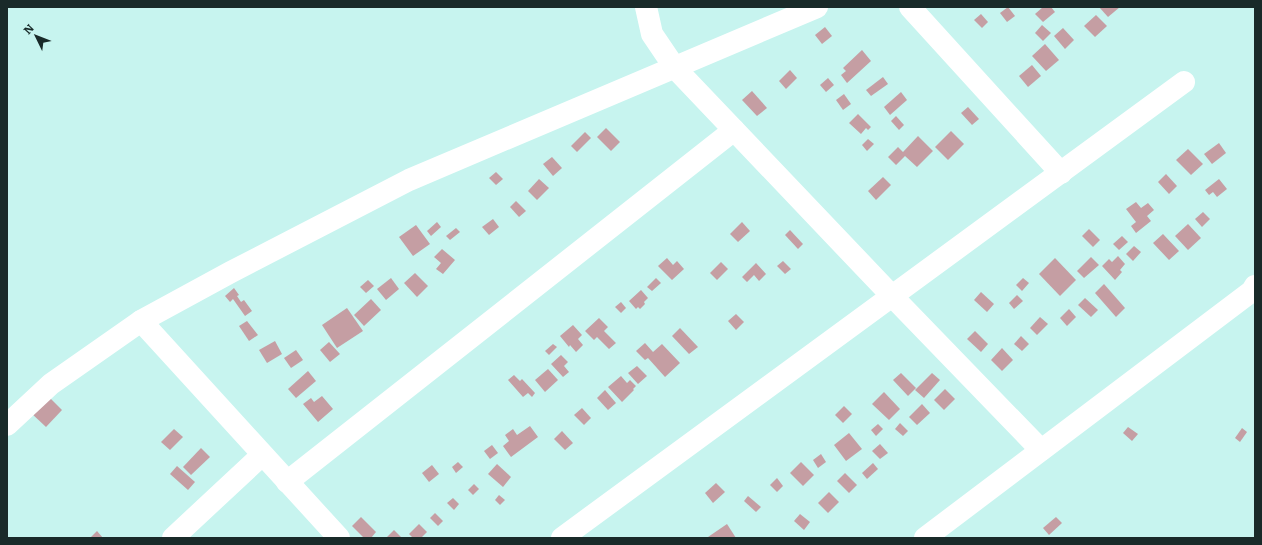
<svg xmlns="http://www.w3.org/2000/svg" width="1262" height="545" viewBox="0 0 1262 545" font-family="Literata,serif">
	<rect width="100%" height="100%" fill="#c7f4ef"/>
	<g fill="#c59ea3">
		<path d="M 1008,7 L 1015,16 L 1007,22 L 1000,13 Z"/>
		<path d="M 1043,7 L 1051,7 L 1055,12 L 1043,22 L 1035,14 Z"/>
		<path d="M 1099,7 L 1120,7 L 1108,17 Z"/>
		<path d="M 981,14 L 988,22 L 982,28 L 974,20 Z"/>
		<path d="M 1096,15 L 1107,26 L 1095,37 L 1084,26 Z"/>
		<path d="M 1042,25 L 1051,33 L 1043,41 L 1035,33 Z"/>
		<path d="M 825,27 L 832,36 L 822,44 L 815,35 Z"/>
		<path d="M 1063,28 L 1074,40 L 1065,49 L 1054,36 Z"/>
		<path d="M 1045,44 L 1059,60 L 1046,71 L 1032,56 Z"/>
		<path d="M 862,50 L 871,61 L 847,83 L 841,75 L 846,71 L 843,68 Z"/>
		<path d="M 1032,65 L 1041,76 L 1028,87 L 1019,76 Z"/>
		<path d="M 790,70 L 797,78 L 786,89 L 779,81 Z"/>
		<path d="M 883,77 L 888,84 L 871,96 L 866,90 Z"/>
		<path d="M 828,78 L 834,85 L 826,92 L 820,85 Z"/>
		<path d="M 752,91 L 767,108 L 757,116 L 742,100 Z"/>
		<path d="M 901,92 L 907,100 L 890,115 L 884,107 Z"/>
		<path d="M 844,94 L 851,104 L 843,110 L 836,100 Z"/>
		<path d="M 968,107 L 979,119 L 972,125 L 961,113 Z"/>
		<path d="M 858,114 L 871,127 L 868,130 L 866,128 L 861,134 L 849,123 Z"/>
		<path d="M 896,116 L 904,125 L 899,130 L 891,121 Z"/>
		<path d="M 606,128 L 620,142 L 611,151 L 597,137 Z"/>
		<path d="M 951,131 L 964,144 L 948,160 L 935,147 Z"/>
		<path d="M 585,132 L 591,138 L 577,152 L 571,146 Z"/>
		<path d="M 918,136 L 933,151 L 917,167 L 905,156 L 896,165 L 888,157 L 898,147 L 903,152 Z"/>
		<path d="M 868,139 L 874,144 L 867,151 L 862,145 Z"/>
		<path d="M 1219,143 L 1226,153 L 1212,164 L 1204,154 Z"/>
		<path d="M 1188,149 L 1203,164 L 1191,175 L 1176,160 Z"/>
		<path d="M 552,157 L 562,168 L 553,176 L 543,164 Z"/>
		<path d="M 496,172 L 503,179 L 496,185 L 489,178 Z"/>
		<path d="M 1166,174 L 1177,186 L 1169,194 L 1158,182 Z"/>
		<path d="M 883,177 L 891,185 L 876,200 L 868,191 Z"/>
		<path d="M 539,179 L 549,188 L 537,200 L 528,191 Z"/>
		<path d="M 1219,179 L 1227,189 L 1217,197 L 1213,192 L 1209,195 L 1205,190 Z"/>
		<path d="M 516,201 L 526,211 L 519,217 L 510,207 Z"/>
		<path d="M 1136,202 L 1141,208 L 1148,203 L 1154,210 L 1147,216 L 1151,221 L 1136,233 L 1131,226 L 1136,222 L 1126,209 Z"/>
		<path d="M 1203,212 L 1210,219 L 1202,227 L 1195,219 Z"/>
		<path d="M 493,219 L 499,227 L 489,235 L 482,227 Z"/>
		<path d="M 437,222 L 441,227 L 431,236 L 427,231 Z"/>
		<path d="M 742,222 L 750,231 L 738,242 L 730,234 Z"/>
		<path d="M 1188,224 L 1201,238 L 1188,250 L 1175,236 Z"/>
		<path d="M 416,225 L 430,244 L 413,256 L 399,237 Z"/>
		<path d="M 456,228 L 460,232 L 450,240 L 446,236 Z"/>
		<path d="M 1089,229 L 1100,240 L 1093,247 L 1082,236 Z"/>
		<path d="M 790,230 L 803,244 L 798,249 L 785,235 Z"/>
		<path d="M 1163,234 L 1179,251 L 1169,260 L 1153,243 Z"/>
		<path d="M 1122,236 L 1128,242 L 1119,250 L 1113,244 Z"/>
		<path d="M 1134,246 L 1141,252 L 1133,261 L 1126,254 Z"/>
		<path d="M 442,249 L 455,260 L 443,274 L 436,269 L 441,263 L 434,257 Z"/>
		<path d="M 1118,256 L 1125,264 L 1120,270 L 1122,272 L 1115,280 L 1102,266 L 1109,259 L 1112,262 Z"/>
		<path d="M 1091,257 L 1099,265 L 1084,278 L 1077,271 Z"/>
		<path d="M 667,258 L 673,265 L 677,261 L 684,269 L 672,280 L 658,266 Z"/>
		<path d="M 1055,258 L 1076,280 L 1060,296 L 1039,274 Z"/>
		<path d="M 783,261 L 791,269 L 785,274 L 777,266 Z"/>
		<path d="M 721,262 L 728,269 L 717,280 L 710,273 Z"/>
		<path d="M 756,263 L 766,274 L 759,281 L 754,275 L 747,282 L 742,277 Z"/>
		<path d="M 415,273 L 428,286 L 417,297 L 404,283 Z"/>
		<path d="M 391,278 L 399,289 L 386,300 L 377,289 Z"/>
		<path d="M 656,278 L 661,283 L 652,291 L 647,287 Z"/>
		<path d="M 1023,278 L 1029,283 L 1022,291 L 1016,285 Z"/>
		<path d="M 368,280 L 374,286 L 366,293 L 360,287 Z"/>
		<path d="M 1104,284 L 1125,308 L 1116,317 L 1095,293 Z"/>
		<path d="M 234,288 L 239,295 L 237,296 L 241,302 L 244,300 L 252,311 L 245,316 L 233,299 L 230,302 L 225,296 Z"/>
		<path d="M 641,290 L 648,298 L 644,302 L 645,304 L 640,309 L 638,307 L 636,309 L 629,301 Z"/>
		<path d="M 981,292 L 994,304 L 987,312 L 974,300 Z"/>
		<path d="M 1017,295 L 1023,301 L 1014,309 L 1009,303 Z"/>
		<path d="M 1085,298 L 1098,310 L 1091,317 L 1078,305 Z"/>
		<path d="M 371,299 L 381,310 L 364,326 L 354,315 Z"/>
		<path d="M 621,302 L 626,308 L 621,313 L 615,307 Z"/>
		<path d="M 347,308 L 363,331 L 337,348 L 322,325 Z"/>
		<path d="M 1069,309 L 1076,317 L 1067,326 L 1060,318 Z"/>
		<path d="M 736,314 L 744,322 L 736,330 L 728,321 Z"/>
		<path d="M 1040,317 L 1048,324 L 1037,335 L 1030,328 Z"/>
		<path d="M 599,318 L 608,327 L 604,331 L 616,343 L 609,349 L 597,337 L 594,340 L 585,331 Z"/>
		<path d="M 247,321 L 258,335 L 249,341 L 239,326 Z"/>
		<path d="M 573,325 L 582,335 L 578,339 L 583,345 L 576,352 L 570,345 L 569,347 L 560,336 Z"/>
		<path d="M 680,328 L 698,347 L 689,354 L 672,336 Z"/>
		<path d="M 975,331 L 988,344 L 981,352 L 967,339 Z"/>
		<path d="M 1021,336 L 1029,344 L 1022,351 L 1014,344 Z"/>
		<path d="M 275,341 L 282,354 L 267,363 L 259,350 Z"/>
		<path d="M 329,342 L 340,354 L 330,362 L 320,350 Z"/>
		<path d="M 645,343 L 653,352 L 662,344 L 680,363 L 665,377 L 648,358 L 645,360 L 636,351 Z"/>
		<path d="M 553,344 L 557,347 L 549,355 L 545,351 Z"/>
		<path d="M 1002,348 L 1013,360 L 1002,371 L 991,360 Z"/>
		<path d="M 296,350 L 303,360 L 291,368 L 284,358 Z"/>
		<path d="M 561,355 L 568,362 L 564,366 L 569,372 L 563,377 L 551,364 Z"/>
		<path d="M 637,366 L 647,376 L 638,384 L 628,373 Z"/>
		<path d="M 548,369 L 558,380 L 545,392 L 535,380 Z"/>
		<path d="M 308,371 L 316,381 L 296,398 L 288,389 Z"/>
		<path d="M 901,373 L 916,388 L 908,396 L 893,380 Z"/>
		<path d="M 932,373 L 940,380 L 924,398 L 915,390 Z"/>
		<path d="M 514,375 L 520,381 L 522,379 L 535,393 L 532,397 L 528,393 L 523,397 L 508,380 Z"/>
		<path d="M 621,376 L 627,383 L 630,380 L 636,386 L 633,389 L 634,390 L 622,402 L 608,387 Z"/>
		<path d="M 945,389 L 955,399 L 944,410 L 934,400 Z"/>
		<path d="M 605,390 L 616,403 L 608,410 L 597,398 Z"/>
		<path d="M 884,392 L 900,409 L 889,420 L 872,404 Z"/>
		<path d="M 46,394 L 62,410 L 46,427 L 30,412 Z"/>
		<path d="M 322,396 L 333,409 L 318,422 L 303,404 L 311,398 L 314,402 Z"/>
		<path d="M 922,404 L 930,413 L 917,425 L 909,417 Z"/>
		<path d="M 844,406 L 852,414 L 843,423 L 835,415 Z"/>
		<path d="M 582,408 L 591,418 L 584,425 L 574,415 Z"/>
		<path d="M 900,423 L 908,431 L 903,436 L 895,429 Z"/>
		<path d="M 878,424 L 883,429 L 876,436 L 871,430 Z"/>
		<path d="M 530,426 L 538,437 L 511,457 L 503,446 L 509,441 L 505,435 L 513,429 L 517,435 Z"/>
		<path d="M 1128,427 L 1138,434 L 1132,441 L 1123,433 Z"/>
		<path d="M 1242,428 L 1247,432 L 1240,442 L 1235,438 Z"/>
		<path d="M 174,429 L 183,437 L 170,450 L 161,442 Z"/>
		<path d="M 562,431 L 573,443 L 565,450 L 554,439 Z"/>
		<path d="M 849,433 L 862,449 L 846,461 L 834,445 Z"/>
		<path d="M 880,444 L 888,453 L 880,459 L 872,451 Z"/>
		<path d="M 492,445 L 498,453 L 490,459 L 484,451 Z"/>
		<path d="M 201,448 L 210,457 L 191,475 L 183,467 Z"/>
		<path d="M 821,454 L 826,462 L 818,468 L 813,460 Z"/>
		<path d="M 458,462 L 463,467 L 456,473 L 452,467 Z"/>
		<path d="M 801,462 L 814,475 L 803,486 L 790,473 Z"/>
		<path d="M 873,463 L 878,469 L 867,479 L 862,473 Z"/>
		<path d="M 497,464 L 511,477 L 503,487 L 488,474 Z"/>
		<path d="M 432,465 L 439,474 L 429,482 L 422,473 Z"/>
		<path d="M 177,466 L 195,482 L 188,490 L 170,474 Z"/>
		<path d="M 845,473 L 857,485 L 849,493 L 837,481 Z"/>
		<path d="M 777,478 L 783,486 L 777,492 L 770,485 Z"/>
		<path d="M 716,483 L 725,492 L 713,503 L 705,493 Z"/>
		<path d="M 474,484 L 479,489 L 473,495 L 468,490 Z"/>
		<path d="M 829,492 L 839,502 L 828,513 L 818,503 Z"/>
		<path d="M 499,495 L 505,500 L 500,505 L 495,500 Z"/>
		<path d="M 748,496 L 761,507 L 756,512 L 744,501 Z"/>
		<path d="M 453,498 L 459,504 L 454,510 L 447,503 Z"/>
		<path d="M 435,513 L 443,521 L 438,526 L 430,518 Z"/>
		<path d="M 800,514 L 810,522 L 804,530 L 794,521 Z"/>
		<path d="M 361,517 L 376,532 L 371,538 L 364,538 L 352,526 Z"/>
		<path d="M 1056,517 L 1062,523 L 1049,535 L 1043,528 Z"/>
		<path d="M 419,524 L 427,532 L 421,538 L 413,538 L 409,534 Z"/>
		<path d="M 727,524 L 736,538 L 709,538 L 708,537 Z"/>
		<path d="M 394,530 L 402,538 L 386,538 Z"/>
		<path d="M 97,531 L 103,538 L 90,538 Z"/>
	</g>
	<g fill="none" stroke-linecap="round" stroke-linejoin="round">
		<g stroke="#fff" stroke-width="22">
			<path d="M 646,7 L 652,34 L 675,68 L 892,296 L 1041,450"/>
			<path d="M 910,7 L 1061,173"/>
			<path d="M 141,321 L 339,538"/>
			<path d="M 7,425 L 51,384 L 141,321 L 231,272 L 409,180 L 817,7"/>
			<path d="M 287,482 L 734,130"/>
			<path d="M 173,538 L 262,455"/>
			<path d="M 562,538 L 1184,82"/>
			<path d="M 925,538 L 1252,291 L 1255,286"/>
		</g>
	</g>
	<rect width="1262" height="545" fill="none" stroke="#192a29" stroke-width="16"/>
	<g transform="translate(36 36) rotate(313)" stroke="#c7f4ef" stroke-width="3" paint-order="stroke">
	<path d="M0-3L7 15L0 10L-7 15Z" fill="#192a29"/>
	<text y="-6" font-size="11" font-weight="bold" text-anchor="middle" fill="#192a29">N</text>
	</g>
</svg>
